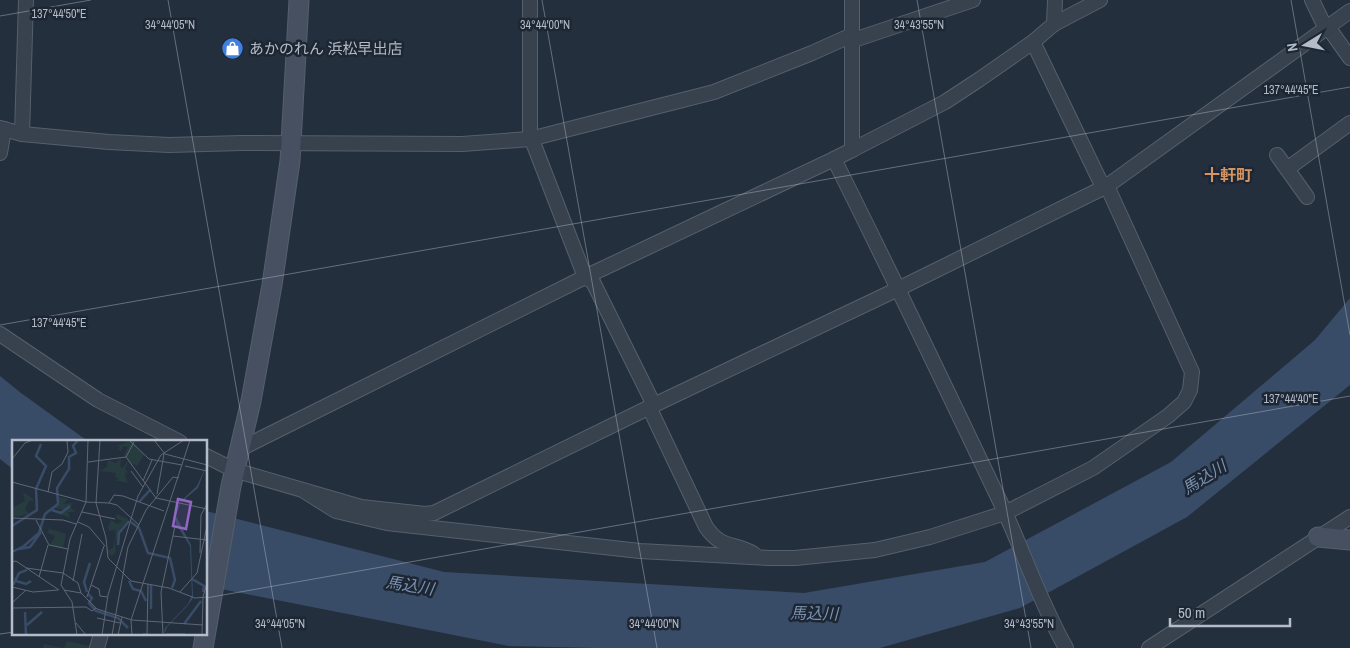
<svg xmlns="http://www.w3.org/2000/svg" width="1350" height="648" viewBox="0 0 1350 648" font-family="'Archivo Narrow','Noto Sans JP',sans-serif">
	<rect width="100%" height="100%" fill="#242f3e"/>
	<path fill="#263c3f" d="M 67,641 L 90,646 L 89,648 L 43,648 L 44,644 L 64,648 Z"/>
	<g fill="#394c67">
		<path d="M 1350,298 L 1350,385 L 1187,517 L 1020,608 L 880,648 L 597,648 L 509,646 L 206,586 L 206,511 L 444,572 L 804,593 L 985,562 L 1171,462 L 1315,340 Z"/>
		<path d="M 0,376 L 21,393 L 89,442 L 14,442 L 14,470 L 0,459 Z"/>
	</g>
	<g fill="none" stroke-linecap="round" stroke-linejoin="round">
		<defs>
			<g id="street">
				<path d="M 852,0 L 852,150 L 834,159 C 892,275 948,392 1004,510 C 1025,556 1041,604 1066,648"/>
				<path d="M 1312,0 L 1326,29"/>
				<path d="M 1054,24 L 1055,0"/>
				<path d="M 1328,27 L 1350,58"/>
				<path d="M 851,41 L 973,0"/>
				<path d="M 0,128 L 22,134 L 109,142 L 169,145 L 241,143 L 462,144 L 530,139 L 714,92 L 812,53 L 852,35"/>
				<path d="M 22,134 L 26,0"/>
				<path d="M 535,137 L 534,145 L 585,277 L 593,282 L 654,405"/>
				<path d="M 530,139 L 530,0"/>
				<path d="M 852,150 L 945,102 L 980,79 L 1033,42 L 1054,24 L 1100,0"/>
				<path d="M 0,153 L 4,129"/>
				<path d="M 1277,155 L 1307,197"/>
				<path d="M 1287,169 L 1350,123"/>
				<path d="M 0,334 L 98,400 L 180,442"/>
				<path d="M 649,407 L 706,527 C 722,550 734,542 754,554"/>
				<path d="M 240,449 L 585,277 L 834,159"/>
				<path d="M 206,456 L 234,470 L 361,507 L 425,514 L 434,513 L 654,405 L 898,289 L 1107,186 L 1350,11"/>
				<path d="M 304,491 L 336,511 L 387,523 L 640,551 L 769,558 L 795,558 L 875,550 L 930,537 L 1005,513 L 1093,468 L 1168,416 L 1184,402 L 1190,390 L 1192,372 L 1107,186 L 1100,181 L 1033,42"/>
				<path d="M 97,648 L 101,634"/>
				<path d="M 1149,648 L 1350,517"/>
			</g>
			<g id="secondary">
				<path d="M 1318,537 L 1350,540"/>
				<path d="M 203,648 L 231,486 L 251,401 L 272,285 L 290,161 L 299,0"/>
			</g>
		</defs>
		<use href="#street" stroke="#565f6c" stroke-width="16"/>
		<use href="#secondary" stroke="#565f6c" stroke-width="21"/>
		<use href="#street" stroke="#38414e" stroke-width="14"/>
		<use href="#secondary" stroke="#465061" stroke-width="19"/>
	</g>
	<path fill="none" stroke="#b4bcc9" stroke-width="1" stroke-opacity="0.45" d="M 168,0 L 282,648M 542,0 L 657,648M 917,0 L 1031,648M 1291,0 L 1350,335M 0,16 L 91,0M 0,325 L 1350,87M 206,598 L 1350,396M 0,634 L 14,632"/>
	<defs>
		<symbol id="shop-disc" viewBox="-11 -11 22 22"><circle r="9.5" fill="#3f7fe0" stroke="#1d2633"/><path d="M-5-2.5h2.3a2.7 3.5 0 0 1 5.4 0H5L5.5 6h-11ZM-1.5-2.5h3a1.5 2.3 0 0 0-3 0Z" fill="#fff"/></symbol>
	</defs>
	<g fill-rule="evenodd">
		<use href="#shop-disc" x="220" y="36" width="25" height="25"/>
	</g>
	<g text-anchor="middle" stroke-width="5" stroke-linejoin="round" paint-order="stroke">
		<g font-size="15" fill="#b4bcc9" stroke="#1d2633" text-anchor="start">
			<text x="249" y="54">あかのれん 浜松早出店</text>
		</g>
		<g font-size="16" font-weight="bold" fill="#d59563" stroke="#1d2633">
			<text x="1228" y="181">十軒町</text>
		</g>
		<g font-size="16" font-style="italic" fill="#7c92b1" stroke="#1d2633">
			<text transform="translate(1204 477) rotate(-32)" y="6">馬込川</text>
			<text transform="translate(410 585) rotate(9)" y="6">馬込川</text>
			<text transform="translate(814 613) rotate(1)" y="6">馬込川</text>
		</g>
	</g>
	<g transform="translate(12 440)">
		<rect width="195" height="195" fill="#242f3e"/>
		<path d="M 120,1 L 132,15 L 125,26 L 116,22 L 113,29 L 117,34 L 114,32 L 113,35 L 116,43 L 102,40 L 108,39 L 103,37 L 104,33 L 88,31 L 95,27 L 96,20 L 103,23 L 109,18 L 108,27 L 111,28 L 116,20 L 112,15 L 116,7 L 111,6 L 109,11 L 106,9 L 108,6 L 103,6 ZM 11,52 L 21,59 L 21,62 L 18,60 L 13,69 L 17,74 L 1,77 L 0,68 L 13,61 ZM 47,57 L 56,59 L 51,64 L 61,63 L 58,67 L 63,72 L 56,72 L 58,78 L 43,72 L 53,70 L 43,68 ZM 105,74 L 116,79 L 109,88 L 103,103 L 104,112 L 100,116 L 94,111 L 101,108 L 104,95 L 103,90 L 97,91 L 96,87 L 99,80 L 105,84 L 111,81 L 104,79 ZM 39,85 L 38,89 L 54,94 L 51,108 L 38,105 L 43,96 L 35,93 Z" fill="#263c3f"/>
		<path d="M 195,24 L 186,48 L 168,63 L 164,76 L 179,105 L 181,158 L 176,165 L 155,187 L 152,195 L 153,188 L 176,164 L 180,155 L 178,106 L 164,84 L 163,77 L 164,70 L 169,61 L 185,46 Z" fill="#394c67"/>
		<path fill="none" stroke="#394c67" stroke-width="2.5" d="M 127,62 L 138,50M 40,70 L 49,73 L 58,66M 119,82 L 127,88 L 136,113 L 158,118 L 163,140 L 160,148M 0,86 L 25,70 L 24,49 L 34,26 L 24,16 L 29,4M 106,105 L 107,93 L 117,81M 7,109 L 18,107 L 29,92M 0,112 L 12,106 L 27,93 L 33,74 L 46,64 L 45,48 L 57,29 L 57,17 L 64,13 L 61,6 L 66,0M 180,139 L 192,146 L 191,152M 4,141 L 14,144 L 19,141M 117,141 L 121,149 L 129,151 L 134,161M 1,145 L 7,133 L 15,130M 75,152 L 72,142 L 78,123M 76,154 L 80,158 L 77,163 L 84,171 L 106,178 L 116,188M 139,169 L 139,145M 13,172 L 14,195M 172,184 L 189,161M 15,185 L 30,172"/>
		<path fill="none" stroke="#5e6776" stroke-width="1" d="M 88,0 L 84,63 L 94,98 L 96,118 L 119,141 L 157,148 L 183,158 L 195,157M 117,0 L 137,19 L 170,25M 142,0 L 153,14 L 195,25M 114,17 L 144,58 L 195,69M 114,17 L 122,2M 0,19 L 13,3 L 21,0M 76,22 L 114,17M 173,26 L 195,31M 119,31 L 131,47M 131,41 L 140,20M 0,42 L 74,62 L 97,63 L 102,55 L 111,56 L 152,71M 36,52 L 40,32 L 50,24 L 56,12 L 55,0M 145,54 L 152,14M 97,63 L 105,65 L 127,85M 70,72 L 103,79M 0,78 L 51,80 L 64,84M 24,80 L 37,105 L 56,109M 66,82 L 77,87 L 93,106M 161,96 L 195,100M 188,113 L 189,75 L 195,64M 0,122 L 4,121 L 47,150M 14,128 L 51,133M 51,133 L 66,143 L 69,153M 27,137 L 36,105M 61,141 L 70,94M 79,145 L 87,149 L 88,156 L 95,157M 0,147 L 21,152 L 46,150M 52,150 L 69,153 L 85,169 L 120,180 L 191,185M 168,152 L 185,133 L 195,86M 75,157 L 92,106M 0,163 L 14,150M 0,168 L 74,167 L 80,171 L 84,168M 85,178 L 108,183M 64,183 L 74,195M 131,194 L 148,195M 154,194 L 173,194M 65,195 L 60,162 L 49,145 L 58,99 L 74,62 L 76,0M 90,195 L 96,155 L 126,56 L 149,15 L 172,0M 100,195 L 116,107 L 134,70 L 161,37 L 167,38M 106,195 L 110,177M 120,195 L 119,180 L 178,0M 135,195 L 136,144M 151,195 L 149,152 L 163,86M 190,195 L 191,157 L 195,143"/>
		<path fill="#9266c3" fill-opacity="0.15" stroke="#9266c3" stroke-width="2.5" d="M 166,59 L 179,62 L 174,89 L 161,86 Z"/>
		<rect width="195" height="195" fill="none" stroke="#b4bcc9" stroke-width="2.5"/>
	</g>
	<g font-size="12" text-anchor="middle" fill="#b4bcc9" stroke="#1d2633" stroke-width="5" stroke-linejoin="round" paint-order="stroke">
		<text x="59" y="18">137°44'50"E</text>
		<text x="170" y="29">34°44'05"N</text>
		<text x="545" y="29">34°44'00"N</text>
		<text x="919" y="29">34°43'55"N</text>
		<text x="1291" y="94">137°44'45"E</text>
		<text x="59" y="327">137°44'45"E</text>
		<text x="1291" y="403">137°44'40"E</text>
		<text x="280" y="628">34°44'05"N</text>
		<text x="654" y="628">34°44'00"N</text>
		<text x="1029" y="628">34°43'55"N</text>
	</g>
	<g transform="translate(1305 45) rotate(260)" stroke="#1d2633" stroke-width="4" paint-order="stroke">
	<path d="M0-4L9 19L0 12L-9 19Z" fill="#b4bcc9"/>
	<text y="-8" font-size="14" font-weight="bold" text-anchor="middle" fill="#b4bcc9">N</text>
	</g>
	<path d="M1170 618v8h120v-8" fill="none" stroke="#b4bcc9" stroke-width="2.5"/>
	<text x="1178" y="618" font-size="15" fill="#b4bcc9" stroke="#1d2633" stroke-width="4" paint-order="stroke">50 m</text>
</svg>
